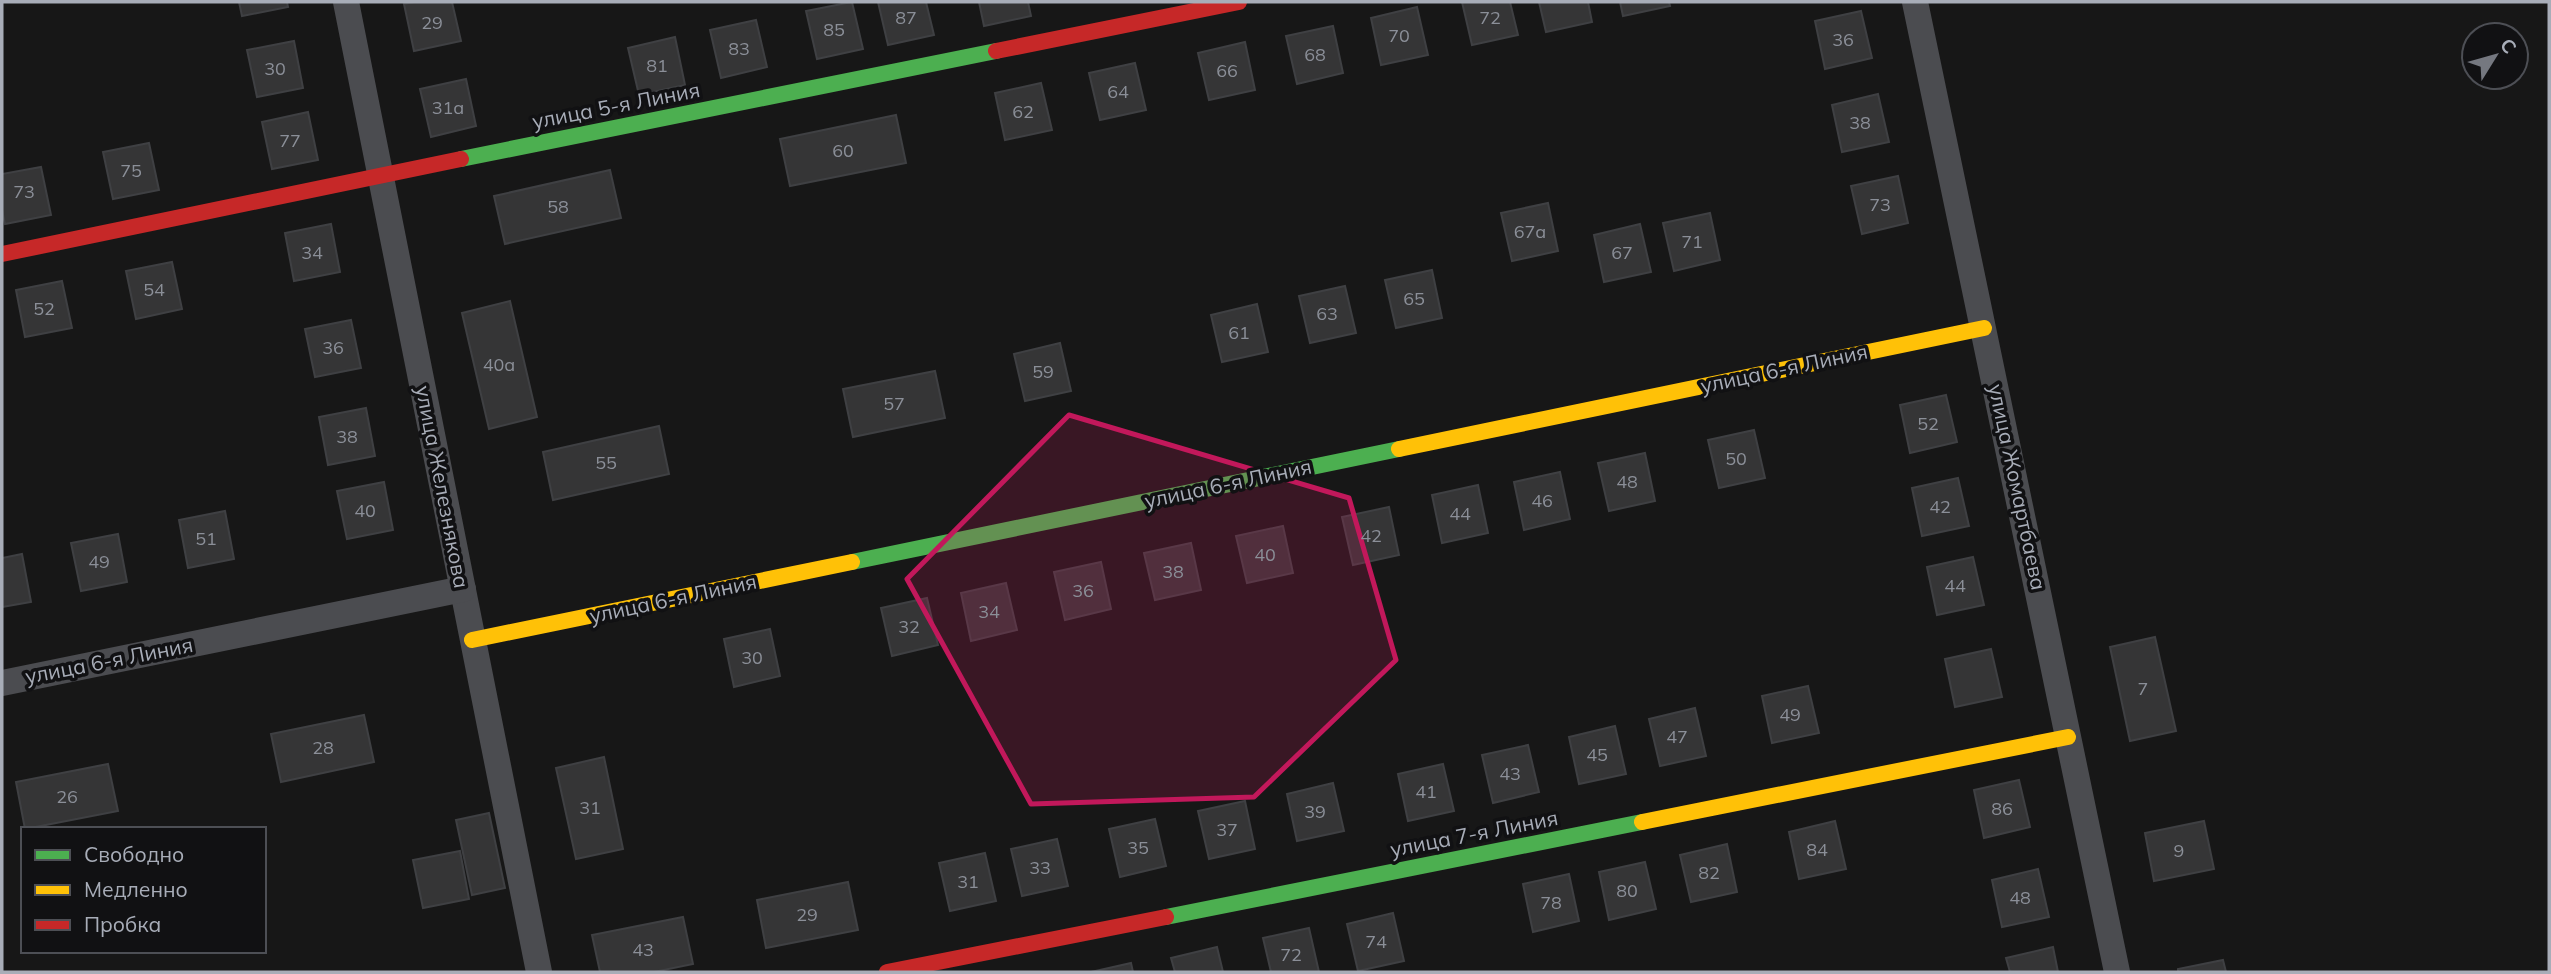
<svg xmlns="http://www.w3.org/2000/svg" width="2551" height="974" viewBox="0 0 2551 974" font-family="Mulish,sans-serif">
	<rect width="100%" height="100%" fill="#171717"/>
	<g fill="#353536" stroke="#3f4043" stroke-width="2">
		<path d="M 239,2 L 287,2 L 288,7 L 242,16 Z"/>
		<path d="M 414,2 L 452,2 L 461,41 L 414,51 L 404,4 Z"/>
		<path d="M 852,2 L 863,49 L 817,59 L 806,11 Z"/>
		<path d="M 878,2 L 926,2 L 934,35 L 888,45 Z"/>
		<path d="M 979,2 L 1028,2 L 1031,16 L 984,26 Z"/>
		<path d="M 1462,2 L 1510,2 L 1518,35 L 1472,45 Z"/>
		<path d="M 1539,2 L 1588,2 L 1592,22 L 1546,32 Z"/>
		<path d="M 1620,2 L 1669,2 L 1670,6 L 1623,16 Z"/>
		<path d="M 1417,7 L 1428,55 L 1381,65 L 1371,18 Z"/>
		<path d="M 1861,11 L 1872,58 L 1825,69 L 1815,21 Z"/>
		<path d="M 756,20 L 767,67 L 721,78 L 710,30 Z"/>
		<path d="M 1333,26 L 1343,73 L 1297,84 L 1286,36 Z"/>
		<path d="M 675,37 L 685,85 L 639,95 L 628,48 Z"/>
		<path d="M 294,41 L 303,88 L 257,97 L 247,50 Z"/>
		<path d="M 1245,42 L 1255,90 L 1209,100 L 1198,53 Z"/>
		<path d="M 1135,63 L 1146,110 L 1100,120 L 1089,73 Z"/>
		<path d="M 466,79 L 476,126 L 431,137 L 420,89 Z"/>
		<path d="M 1041,83 L 1052,130 L 1005,140 L 995,93 Z"/>
		<path d="M 1878,94 L 1889,142 L 1842,152 L 1832,105 Z"/>
		<path d="M 308,112 L 318,160 L 272,169 L 262,122 Z"/>
		<path d="M 896,115 L 906,163 L 790,186 L 780,139 Z"/>
		<path d="M 149,143 L 159,190 L 113,199 L 103,152 Z"/>
		<path d="M 41,167 L 51,215 L 5,224 L 2,210 L 2,174 Z"/>
		<path d="M 610,170 L 621,218 L 505,244 L 494,196 Z"/>
		<path d="M 1898,176 L 1908,223 L 1862,234 L 1851,186 Z"/>
		<path d="M 1548,203 L 1558,251 L 1512,261 L 1501,213 Z"/>
		<path d="M 1710,213 L 1720,260 L 1674,271 L 1663,223 Z"/>
		<path d="M 331,224 L 340,272 L 294,281 L 285,233 Z"/>
		<path d="M 1640,224 L 1651,272 L 1604,282 L 1594,235 Z"/>
		<path d="M 172,262 L 182,309 L 136,319 L 126,271 Z"/>
		<path d="M 1432,270 L 1442,318 L 1396,328 L 1385,280 Z"/>
		<path d="M 62,281 L 72,328 L 25,337 L 16,290 Z"/>
		<path d="M 1345,286 L 1356,333 L 1310,343 L 1299,296 Z"/>
		<path d="M 510,301 L 537,417 L 489,429 L 462,313 Z"/>
		<path d="M 1257,304 L 1268,352 L 1222,362 L 1211,315 Z"/>
		<path d="M 351,320 L 361,368 L 315,377 L 305,329 Z"/>
		<path d="M 1060,343 L 1071,391 L 1025,401 L 1014,354 Z"/>
		<path d="M 935,371 L 945,418 L 853,437 L 843,389 Z"/>
		<path d="M 1946,395 L 1957,442 L 1910,453 L 1900,405 Z"/>
		<path d="M 366,408 L 375,456 L 328,465 L 319,417 Z"/>
		<path d="M 659,426 L 669,474 L 553,500 L 543,452 Z"/>
		<path d="M 1754,430 L 1765,478 L 1719,488 L 1708,440 Z"/>
		<path d="M 1645,453 L 1655,501 L 1609,511 L 1598,463 Z"/>
		<path d="M 1560,472 L 1570,519 L 1524,530 L 1514,482 Z"/>
		<path d="M 1958,478 L 1969,526 L 1922,536 L 1912,488 Z"/>
		<path d="M 384,482 L 393,530 L 347,539 L 337,491 Z"/>
		<path d="M 1478,485 L 1488,533 L 1442,543 L 1432,495 Z"/>
		<path d="M 1389,507 L 1399,555 L 1353,565 L 1342,517 Z"/>
		<path d="M 225,511 L 234,559 L 188,568 L 179,520 Z"/>
		<path d="M 1283,526 L 1293,573 L 1247,583 L 1236,536 Z"/>
		<path d="M 118,534 L 127,582 L 81,591 L 71,543 Z"/>
		<path d="M 1191,543 L 1201,590 L 1155,600 L 1144,553 Z"/>
		<path d="M 22,554 L 31,602 L 2,607 L 2,558 Z"/>
		<path d="M 1973,557 L 1984,605 L 1937,615 L 1927,567 Z"/>
		<path d="M 1101,562 L 1111,609 L 1065,620 L 1054,572 Z"/>
		<path d="M 1006,583 L 1017,630 L 971,641 L 961,593 Z"/>
		<path d="M 927,598 L 938,645 L 892,656 L 881,608 Z"/>
		<path d="M 770,629 L 780,676 L 734,687 L 724,639 Z"/>
		<path d="M 2155,637 L 2176,731 L 2130,741 L 2110,647 Z"/>
		<path d="M 1991,649 L 2002,697 L 1955,707 L 1945,659 Z"/>
		<path d="M 1808,686 L 1819,733 L 1772,743 L 1762,696 Z"/>
		<path d="M 1695,708 L 1706,756 L 1660,766 L 1649,719 Z"/>
		<path d="M 364,715 L 374,762 L 281,782 L 271,734 Z"/>
		<path d="M 1615,726 L 1626,774 L 1579,784 L 1569,737 Z"/>
		<path d="M 1528,745 L 1539,792 L 1493,803 L 1482,755 Z"/>
		<path d="M 604,757 L 623,849 L 576,859 L 556,768 Z"/>
		<path d="M 108,764 L 118,811 L 25,829 L 16,782 Z"/>
		<path d="M 1443,764 L 1454,811 L 1408,821 L 1398,774 Z"/>
		<path d="M 2019,780 L 2030,827 L 1984,838 L 1974,790 Z"/>
		<path d="M 1333,783 L 1344,831 L 1297,841 L 1287,794 Z"/>
		<path d="M 1245,801 L 1255,849 L 1209,859 L 1198,811 Z"/>
		<path d="M 489,813 L 505,888 L 472,895 L 456,820 Z"/>
		<path d="M 1155,819 L 1166,866 L 1120,877 L 1109,829 Z"/>
		<path d="M 1835,821 L 1846,869 L 1799,879 L 1789,832 Z"/>
		<path d="M 2204,821 L 2214,869 L 2154,881 L 2145,833 Z"/>
		<path d="M 1057,839 L 1068,886 L 1022,896 L 1011,849 Z"/>
		<path d="M 1727,844 L 1737,892 L 1691,902 L 1680,855 Z"/>
		<path d="M 460,851 L 469,899 L 423,908 L 413,860 Z"/>
		<path d="M 985,853 L 996,901 L 950,911 L 939,863 Z"/>
		<path d="M 1645,862 L 1656,909 L 1609,920 L 1599,872 Z"/>
		<path d="M 2038,869 L 2049,917 L 2002,927 L 1992,880 Z"/>
		<path d="M 1569,874 L 1579,921 L 1533,932 L 1523,884 Z"/>
		<path d="M 848,882 L 858,930 L 766,948 L 757,900 Z"/>
		<path d="M 1393,913 L 1404,961 L 1358,971 L 1347,924 Z"/>
		<path d="M 683,917 L 693,964 L 654,972 L 600,972 L 592,935 Z"/>
		<path d="M 1309,928 L 1319,972 L 1271,972 L 1263,938 Z"/>
		<path d="M 1217,947 L 1223,972 L 1175,972 L 1171,958 Z"/>
		<path d="M 2053,947 L 2058,972 L 2010,972 L 2006,958 Z"/>
		<path d="M 2223,960 L 2226,972 L 2178,972 L 2178,969 Z"/>
		<path d="M 1131,963 L 1133,972 L 1091,972 Z"/>
	</g>
	<g fill="none" stroke-linecap="round" stroke-linejoin="round">
		<g stroke="#4b4c50" stroke-width="26">
			<path d="M 346,2 L 539,972"/>
			<path d="M 1915,2 L 2117,972"/>
			<path d="M 2,683 L 463,589"/>
		</g>
		<g stroke="#4caf50" stroke-width="16">
			<path d="M 461,159 L 996,51"/>
			<path d="M 852,562 L 1399,449"/>
			<path d="M 1166,917 L 1642,822"/>
		</g>
		<g stroke="#ffc107" stroke-width="16">
			<path d="M 1399,449 L 1984,328"/>
			<path d="M 472,640 L 852,562"/>
			<path d="M 1642,822 L 2068,737"/>
		</g>
		<g stroke="#c62828" stroke-width="16">
			<path d="M 996,51 L 1239,2"/>
			<path d="M 2,254 L 461,159"/>
			<path d="M 887,972 L 1166,917"/>
		</g>
	</g>
	<path fill="#c2185b" fill-opacity="0.2" stroke="#c2185b" stroke-width="5" stroke-linejoin="round" d="M 1069,415 L 1349,498 L 1396,660 L 1254,797 L 1031,804 L 907,579 Z"/>
	<g text-anchor="middle" stroke-width="7" stroke-linejoin="round" paint-order="stroke">
		<g font-size="18" fill="#8b8f98">
			<text x="906" y="24">87</text>
			<text x="1490" y="24">72</text>
			<text x="432" y="29">29</text>
			<text x="834" y="36">85</text>
			<text x="1399" y="42">70</text>
			<text x="1843" y="46">36</text>
			<text x="739" y="55">83</text>
			<text x="1315" y="61">68</text>
			<text x="657" y="72">81</text>
			<text x="275" y="75">30</text>
			<text x="1227" y="77">66</text>
			<text x="1118" y="98">64</text>
			<text x="448" y="114">31а</text>
			<text x="1023" y="118">62</text>
			<text x="1860" y="129">38</text>
			<text x="290" y="147">77</text>
			<text x="843" y="157">60</text>
			<text x="131" y="177">75</text>
			<text x="24" y="198">73</text>
			<text x="1880" y="211">73</text>
			<text x="558" y="213">58</text>
			<text x="1530" y="238">67а</text>
			<text x="1692" y="248">71</text>
			<text x="312" y="259">34</text>
			<text x="1622" y="259">67</text>
			<text x="154" y="296">54</text>
			<text x="1414" y="305">65</text>
			<text x="44" y="315">52</text>
			<text x="1327" y="320">63</text>
			<text x="1239" y="339">61</text>
			<text x="333" y="354">36</text>
			<text x="499" y="371">40а</text>
			<text x="1043" y="378">59</text>
			<text x="894" y="410">57</text>
			<text x="1928" y="430">52</text>
			<text x="347" y="443">38</text>
			<text x="1736" y="465">50</text>
			<text x="606" y="469">55</text>
			<text x="1627" y="488">48</text>
			<text x="1542" y="507">46</text>
			<text x="1940" y="513">42</text>
			<text x="365" y="517">40</text>
			<text x="1460" y="520">44</text>
			<text x="1371" y="542">42</text>
			<text x="206" y="545">51</text>
			<text x="1265" y="561">40</text>
			<text x="99" y="568">49</text>
			<text x="1173" y="578">38</text>
			<text x="1955" y="592">44</text>
			<text x="1083" y="597">36</text>
			<text x="989" y="618">34</text>
			<text x="909" y="633">32</text>
			<text x="752" y="664">30</text>
			<text x="2143" y="695">7</text>
			<text x="1790" y="721">49</text>
			<text x="1677" y="743">47</text>
			<text x="323" y="754">28</text>
			<text x="1597" y="761">45</text>
			<text x="1510" y="780">43</text>
			<text x="1426" y="798">41</text>
			<text x="67" y="803">26</text>
			<text x="590" y="814">31</text>
			<text x="2002" y="815">86</text>
			<text x="1315" y="818">39</text>
			<text x="1227" y="836">37</text>
			<text x="1138" y="854">35</text>
			<text x="1817" y="856">84</text>
			<text x="2179" y="857">9</text>
			<text x="1040" y="874">33</text>
			<text x="1709" y="879">82</text>
			<text x="968" y="888">31</text>
			<text x="1627" y="897">80</text>
			<text x="2020" y="904">48</text>
			<text x="1551" y="909">78</text>
			<text x="807" y="921">29</text>
			<text x="1376" y="948">74</text>
			<text x="643" y="956">43</text>
			<text x="1291" y="961">72</text>
		</g>
		<g font-size="21" fill="#a8adb8" stroke="#111113">
			<text transform="translate(616 106) rotate(-11)" y="7">улица 5-я Линия</text>
			<text transform="translate(1784 369) rotate(-12)" y="7">улица 6-я Линия</text>
			<text transform="translate(1228 484) rotate(-12)" y="7">улица 6-я Линия</text>
			<text transform="translate(442 487) rotate(79)" y="7">улица Железнякова</text>
			<text transform="translate(2017 487) rotate(78)" y="7">улица Жомартбаева</text>
			<text transform="translate(673 599) rotate(-12)" y="7">улица 6-я Линия</text>
			<text transform="translate(109 661) rotate(-11)" y="7">улица 6-я Линия</text>
			<text transform="translate(1474 834) rotate(-11)" y="7">улица 7-я Линия</text>
		</g>
	</g>
	<rect width="2551" height="974" fill="none" stroke="#a8adb8" stroke-width="7"/>
	<rect x="21" y="827" width="245" height="126" fill="#111113" stroke="#4d4f55" stroke-width="2"/>
	<rect x="35" y="850" width="35" height="10" fill="#4caf50" stroke="#4d4f55" stroke-width="2"/>
	<text x="84" y="862" font-size="21" fill="#a8adb8">Свободно</text>
	<rect x="35" y="885" width="35" height="10" fill="#ffc107" stroke="#4d4f55" stroke-width="2"/>
	<text x="84" y="897" font-size="21" fill="#a8adb8">Медленно</text>
	<rect x="35" y="920" width="35" height="10" fill="#c62828" stroke="#4d4f55" stroke-width="2"/>
	<text x="84" y="932" font-size="21" fill="#a8adb8">Пробка</text>
	<g transform="translate(2495 56) rotate(53)"><circle r="33" fill="#111113" stroke="#4d4f55" stroke-width="2"/>
	<path d="M0-5L12 26L0 18L-12 26Z" fill="#757880"/>
	<text y="-10" font-size="19" font-weight="bold" text-anchor="middle" fill="#a8adb8">С</text>
	</g>
</svg>
